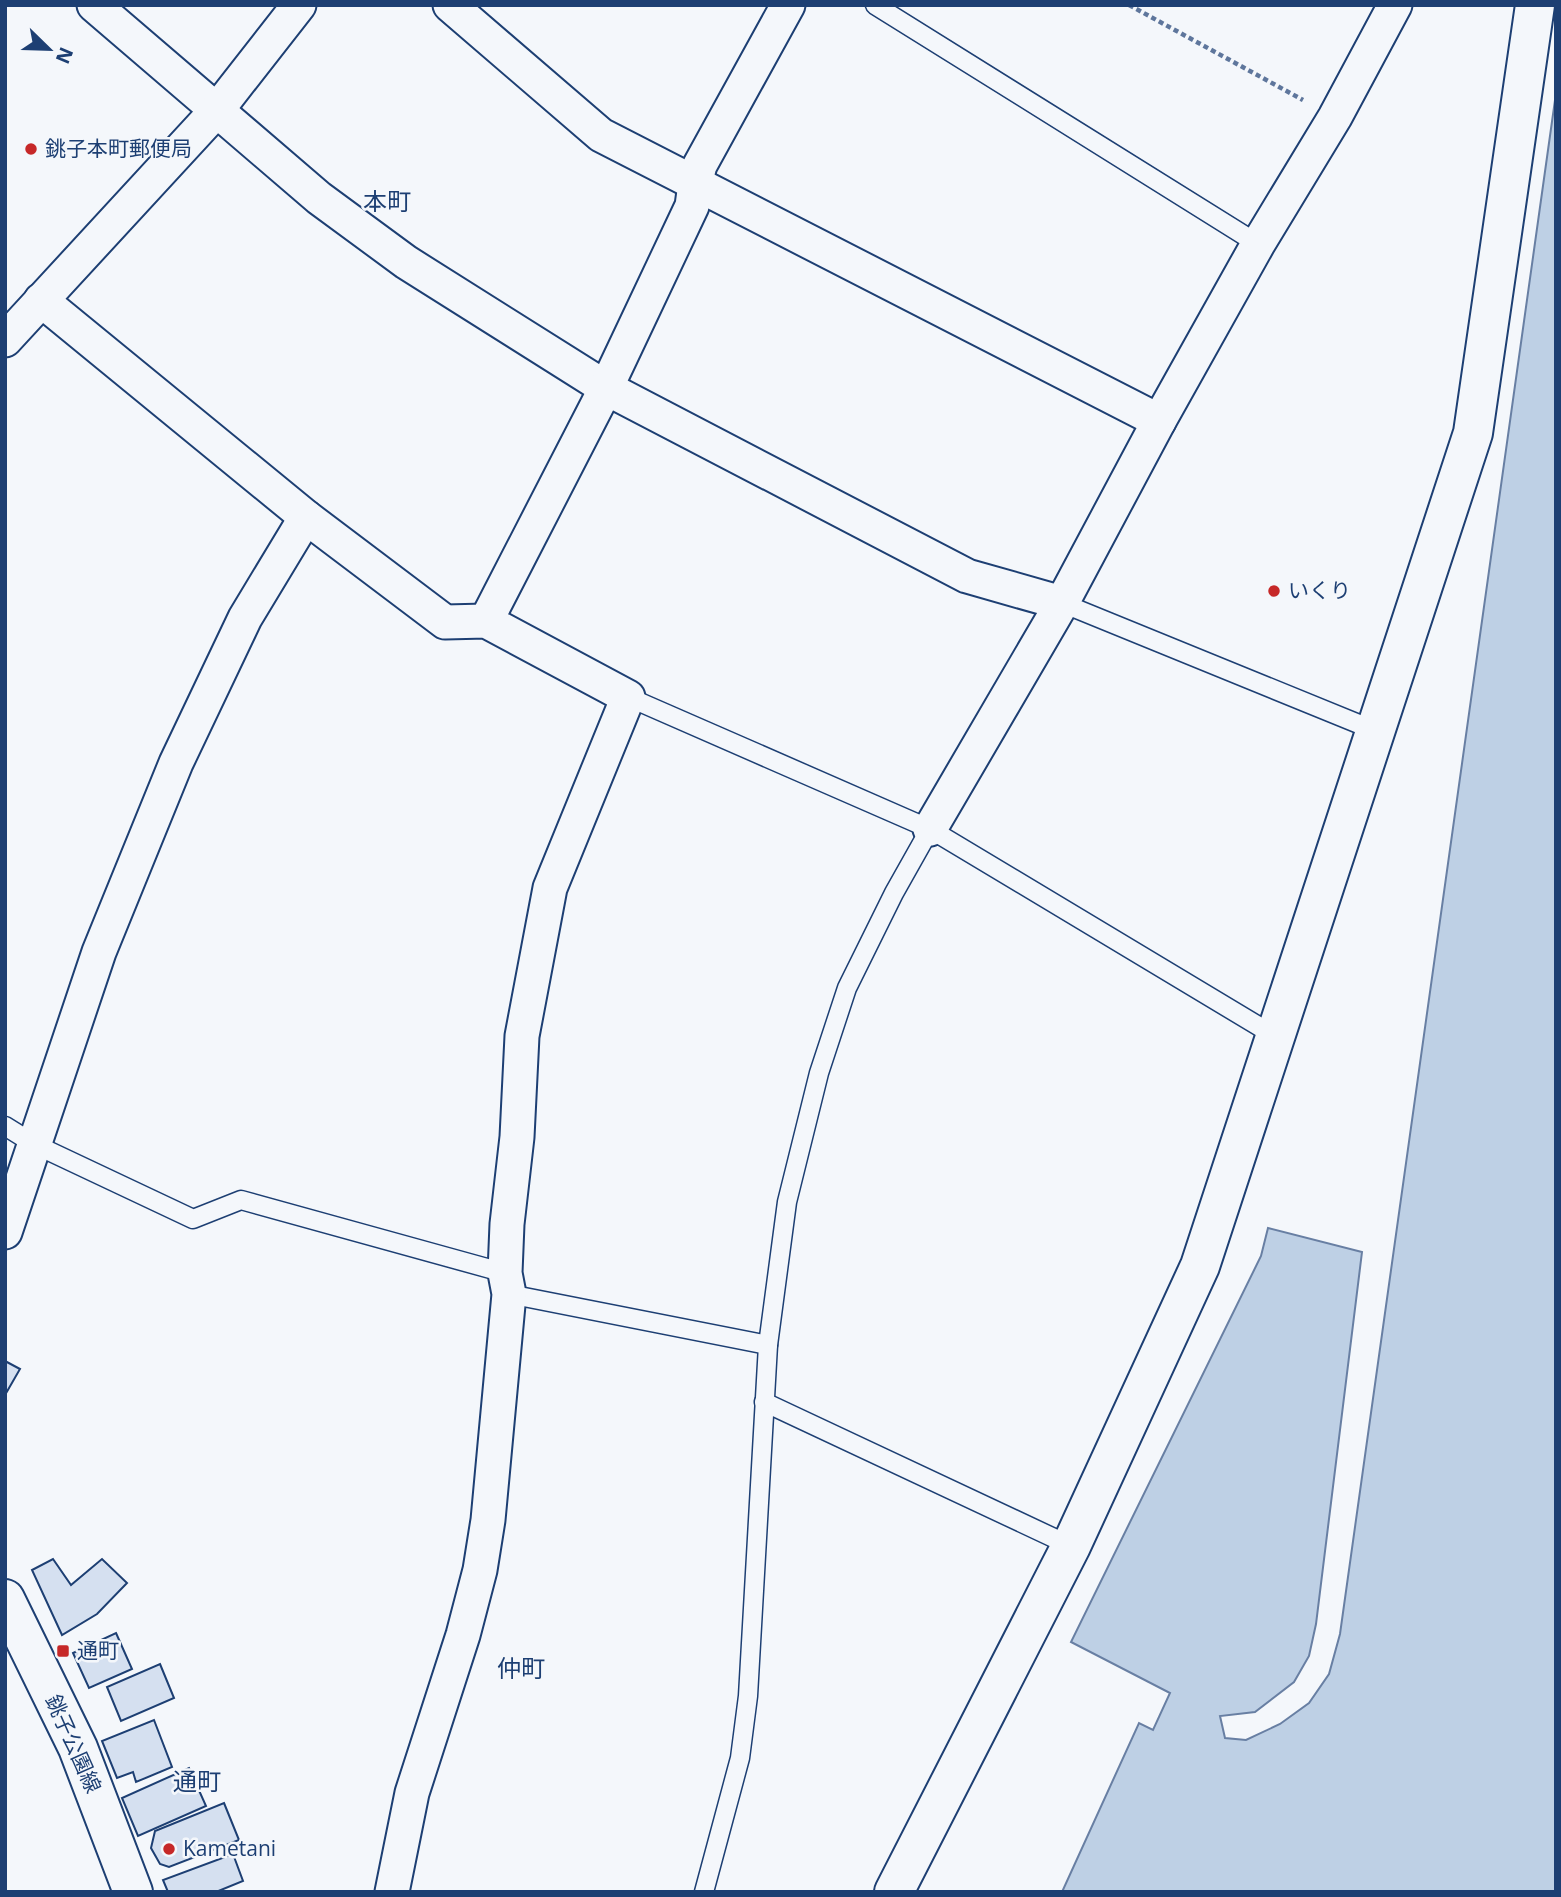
<svg xmlns="http://www.w3.org/2000/svg" width="1561" height="1897" viewBox="0 0 1561 1897" font-family="'Open Sans','Noto Sans JP',sans-serif">
	<rect width="100%" height="100%" fill="#f4f7fb"/>
	<path fill="#bed0e5" stroke="#687fa3" stroke-width="2" d="M 1556,93 L 1556,1892 L 1062,1892 L 1139,1723 L 1153,1730 L 1170,1693 L 1071,1642 L 1261,1256 L 1268,1228 L 1362,1252 L 1316,1624 L 1309,1656 L 1294,1682 L 1255,1712 L 1220,1716 L 1225,1738 L 1246,1740 L 1280,1724 L 1309,1703 L 1329,1674 L 1340,1634 Z"/>
	<g fill="#d5e0f0" stroke="#1d3f73" stroke-width="2">
		<path d="M 5,1361 L 20,1369 L 5,1395 Z"/>
		<path d="M 53,1559 L 71,1585 L 102,1559 L 127,1583 L 97,1614 L 62,1635 L 32,1570 Z"/>
		<path d="M 116,1633 L 132,1669 L 89,1688 L 73,1653 Z"/>
		<path d="M 160,1664 L 174,1698 L 121,1721 L 107,1687 Z"/>
		<path d="M 154,1720 L 172,1767 L 136,1782 L 133,1772 L 117,1778 L 102,1741 Z"/>
		<path d="M 189,1768 L 206,1806 L 138,1836 L 122,1798 Z"/>
		<path d="M 224,1803 L 239,1840 L 169,1867 L 160,1864 L 151,1848 L 155,1831 Z"/>
		<path d="M 233,1854 L 243,1881 L 216,1892 L 168,1892 L 163,1880 Z"/>
	</g>
	<g fill="none" stroke-linecap="round" stroke-linejoin="round">
		<defs>
			<g id="service">
				<path d="M 875,5 L 1258,244"/>
				<path d="M 1062,603 L 1376,731"/>
				<path d="M 628,697 L 930,829 L 1275,1036"/>
				<path d="M 5,1126 L 34,1144 L 193,1219 L 241,1200 L 505,1273"/>
				<path d="M 509,1294 L 768,1345"/>
				<path d="M 764,1402 L 1071,1546"/>
				<path d="M 704,1892 L 740,1758 L 748,1696 L 768,1345 L 787,1202 L 819,1073 L 847,988 L 894,893 L 930,829"/>
			</g>
			<g id="minor">
				<path d="M 94,5 L 319,198 L 406,262 L 606,388 L 967,576 L 1062,603"/>
				<path d="M 450,5 L 601,135 L 1159,421"/>
				<path d="M 41,300 L 306,517 L 445,622 L 486,621 L 628,697 L 550,888 L 522,1036 L 517,1137 L 507,1224 L 505,1273 L 509,1294 L 488,1520 L 480,1570 L 463,1635 L 412,1793 L 392,1892"/>
				<path d="M 5,340 L 217,110 L 299,5"/>
				<path d="M 486,621 L 606,388 L 692,206 L 695,184 L 700,165 L 788,5"/>
				<path d="M 930,829 L 1062,603 L 1159,421 L 1258,244 L 1335,117 L 1395,5"/>
				<path d="M 5,1232 L 99,952 L 176,763 L 245,618 L 306,517"/>
			</g>
			<path id="tertiary" d="M 894,1892 L 1071,1546 L 1200,1266 L 1473,433 L 1535,5"/>
			<path id="secondary" d="M 5,1599 L 78,1748 L 133,1892"/>
		</defs>
		<use href="#service" stroke="#1d3f73" stroke-width="21"/>
		<use href="#minor" stroke="#1d3f73" stroke-width="37"/>
		<use href="#tertiary" stroke="#1d3f73" stroke-width="42"/>
		<use href="#secondary" stroke="#1d3f73" stroke-width="42"/>
		<path stroke="#5e769c" stroke-width="4.5" stroke-dasharray="5 3.5" stroke-linecap="butt" d="M 1129,5 L 1303,100"/>
		<use href="#service" stroke="#f4f7fb" stroke-width="18"/>
		<use href="#minor" stroke="#f4f7fb" stroke-width="33"/>
		<use href="#tertiary" stroke="#f4f7fb" stroke-width="38"/>
		<use href="#secondary" stroke="#f4f7fb" stroke-width="38"/>
	</g>
	<g fill="#c62828" stroke="#f4f7fb" stroke-width="2.5">
		<circle cx="31" cy="149" r="7"/>
		<circle cx="1274" cy="591" r="7"/>
		<rect x="56" y="1644" width="14" height="14" rx="3.5"/>
		<circle cx="169" cy="1849" r="7"/>
	</g>
	<g text-anchor="middle" stroke-width="5" stroke-linejoin="round" paint-order="stroke">
		<g font-size="21" fill="#1d3f73" stroke="#f4f7fb" text-anchor="start">
			<text x="45" y="156">銚子本町郵便局</text>
			<text x="1288" y="598">いくり</text>
			<text x="77" y="1658">通町</text>
			<text x="183" y="1856">Kametani</text>
		</g>
		<g font-size="21" fill="#1d3f73" stroke="#f4f7fb">
			<text transform="translate(73 1744) rotate(66)" y="7">銚子公園線</text>
		</g>
		<g font-size="24" fill="#1d3f73" stroke="#f4f7fb">
			<text x="387" y="210">本町</text>
			<text x="521" y="1677">仲町</text>
			<text x="197" y="1790">通町</text>
		</g>
	</g>
	<rect width="1561" height="1897" fill="none" stroke="#1d3f73" stroke-width="14"/>
	<g transform="translate(49 49) rotate(113)" stroke="#f4f7fb" stroke-width="5" paint-order="stroke">
	<path d="M0-5L12 26L0 18L-12 26Z" fill="#1d3f73"/>
	<text y="-10" font-size="19" font-weight="bold" text-anchor="middle" fill="#1d3f73">N</text>
	</g>
</svg>
